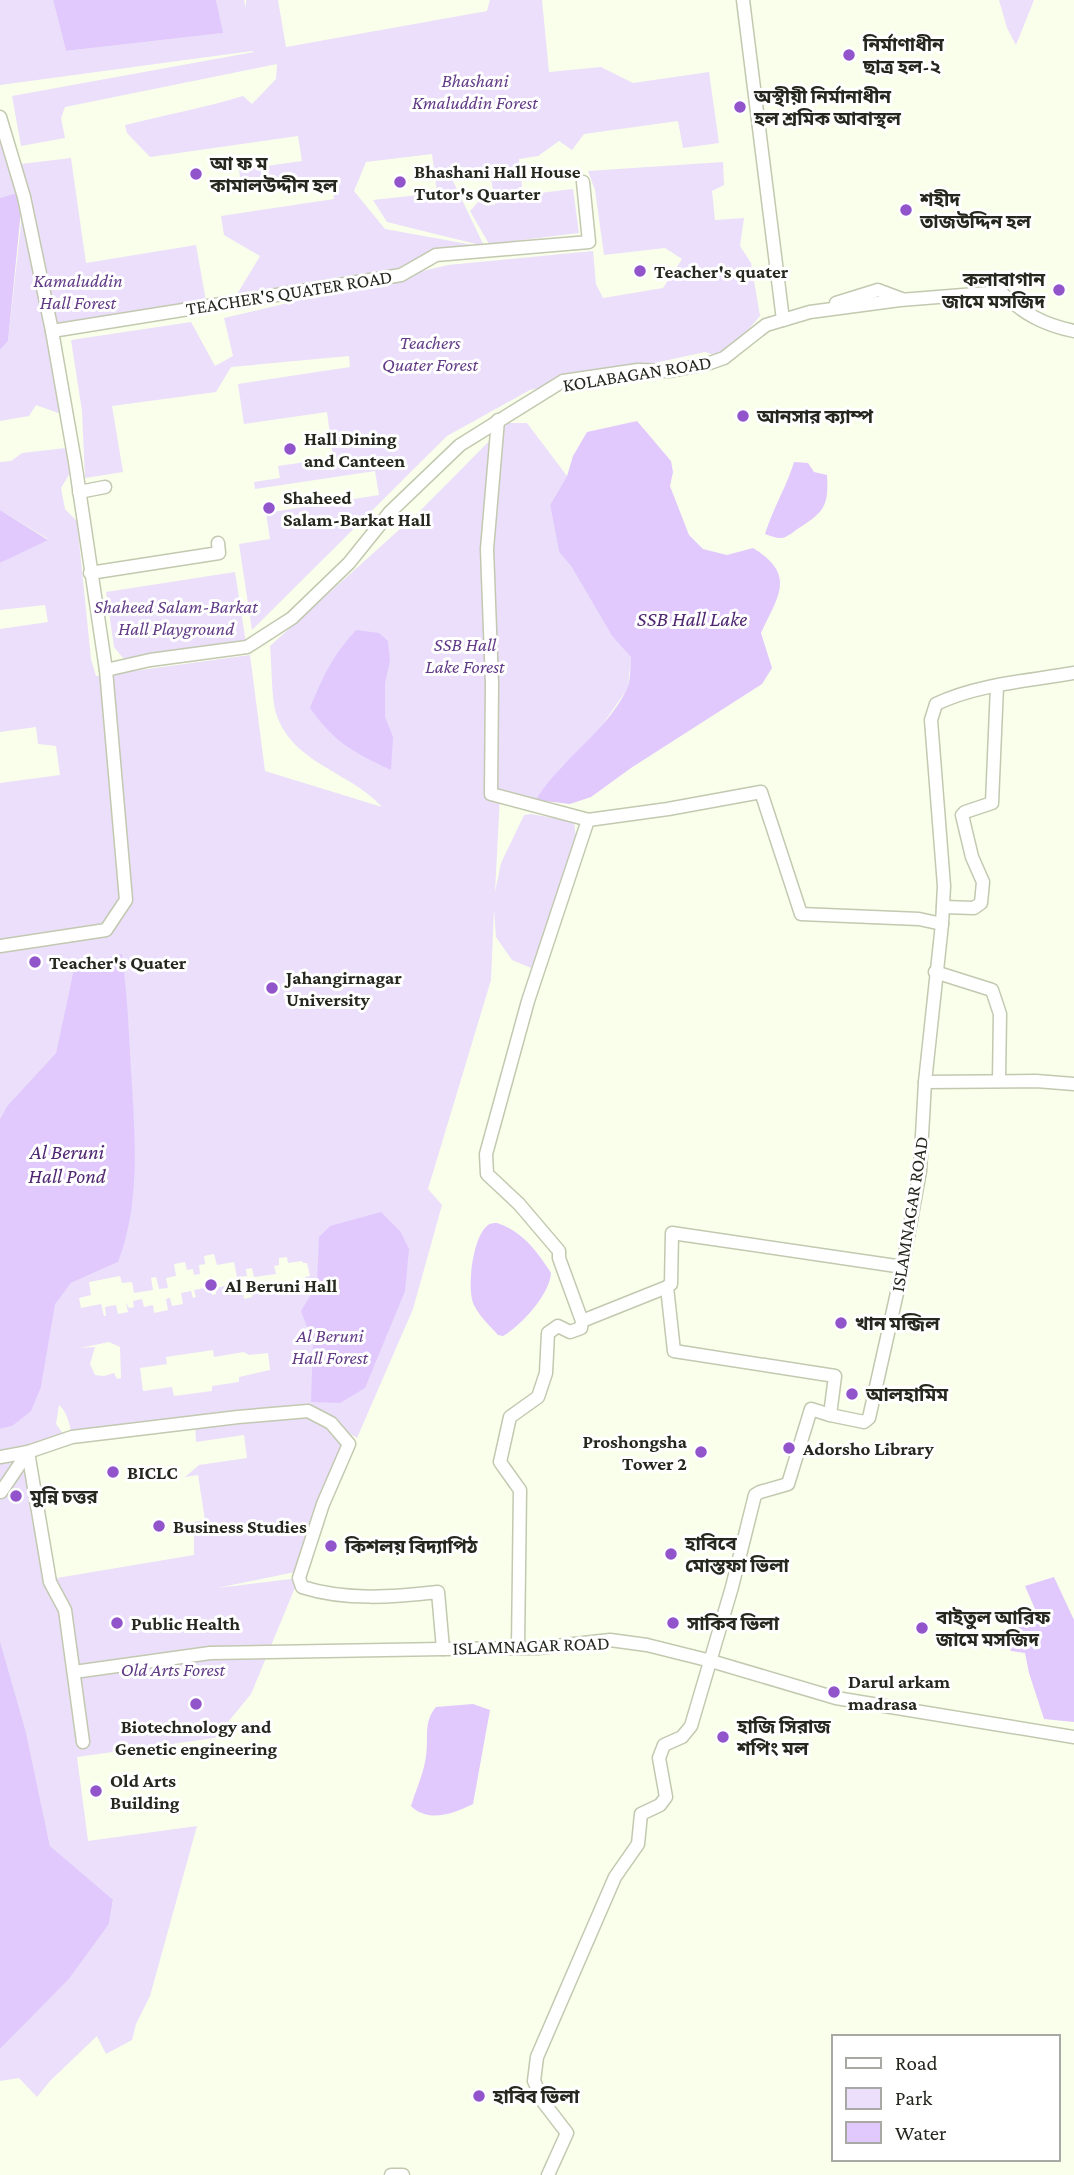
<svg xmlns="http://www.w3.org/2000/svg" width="1074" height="2175" viewBox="0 0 1074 2175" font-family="'Crimson Pro','Noto Sans Bengali',serif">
	<rect width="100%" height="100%" fill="#f9ffea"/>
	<g fill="#ebdffb" fill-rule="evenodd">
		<path d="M 0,0 L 53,0 L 66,51 L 222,33 L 216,0 L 244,0 L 246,8 L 246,0 L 278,0 L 286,47 L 487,11 L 490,0 L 542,0 L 549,72 L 601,67 L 633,83 L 709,72 L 719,143 L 683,148 L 678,121 L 584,134 L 572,150 L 559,141 L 538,156 L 519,159 L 523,195 L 573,189 L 579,233 L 489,244 L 470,211 L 478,202 L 495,205 L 490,170 L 460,167 L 453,181 L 484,246 L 387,222 L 373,200 L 437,193 L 432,154 L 366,162 L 354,191 L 385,229 L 479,246 L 399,270 L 236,296 L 260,256 L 224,235 L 221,216 L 334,199 L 332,179 L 226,194 L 225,188 L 241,185 L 239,170 L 302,161 L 298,136 L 150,157 L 127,133 L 125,125 C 165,115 204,108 243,96 L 252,104 L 276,79 L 277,64 L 65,107 L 61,118 L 65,138 L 21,146 L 12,96 L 254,52 L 252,51 L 0,85 Z"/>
		<path d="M 999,0 L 1034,0 L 1016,45 L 1007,28 Z"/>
		<path d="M 0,117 L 23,191 L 0,198 Z"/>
		<path d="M 71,158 L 86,263 L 196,245 L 206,301 L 55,326 L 21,164 Z"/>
		<path d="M 723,162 L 724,185 L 712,191 L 715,220 L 744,218 L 740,246 L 751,263 L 760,316 L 724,358 L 705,352 L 530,390 L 447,436 L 252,630 L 239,544 L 270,539 L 266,513 L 379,495 L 375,471 L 255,489 L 254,482 L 280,478 L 278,466 L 333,458 L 327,412 L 244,424 L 238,384 L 350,367 L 349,356 L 231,367 L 216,392 L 112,406 L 123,472 L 85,478 L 82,411 L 71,340 L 191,322 L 215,366 L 233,356 L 224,318 L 448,265 L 593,251 L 596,284 L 603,298 L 663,288 L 682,259 L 665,248 L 604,255 L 595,190 L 588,171 Z"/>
		<path d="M 24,197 L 61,414 L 36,405 L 29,416 L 0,421 L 0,350 L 8,341 Z"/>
		<path d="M 507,423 L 527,423 L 567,476 L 550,505 L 559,552 L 571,566 L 612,636 L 631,656 L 628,688 L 594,737 L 561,767 L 536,800 L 500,796 L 495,892 L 501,863 L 524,815 L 531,814 L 574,822 L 576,837 L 549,923 L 531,968 L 512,960 L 496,937 L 494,909 L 491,980 L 428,1189 L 442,1205 L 413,1309 L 357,1438 L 334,1424 L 349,1445 L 295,1572 L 217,1588 L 299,1578 L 251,1694 L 215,1738 L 77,1757 L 88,1841 L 197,1826 L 150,1996 L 136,2024 L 132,2040 L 106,2054 L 97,2036 L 50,2081 L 37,2097 L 19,2078 L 0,2081 L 0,2049 L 69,1979 L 109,1924 L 113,1901 L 50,1846 L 26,1732 L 0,1641 L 0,1429 L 12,1426 L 41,1387 L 54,1304 L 71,1283 L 118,1262 L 74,968 L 56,1053 L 7,1106 L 0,1119 L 0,783 L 60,775 L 56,746 L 38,744 L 36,727 L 0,732 L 0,629 L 48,622 L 45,605 L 0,610 L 0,563 L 48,539 L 0,510 L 0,462 L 11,461 L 22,453 L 66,448 L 70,473 L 61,488 L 65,509 L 77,521 L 91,659 L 96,676 L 250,655 L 265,771 L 382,807 C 352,773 294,764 277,716 C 271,700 272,664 270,646 L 420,511 ZM 214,1254 L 217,1265 L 234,1262 L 237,1277 L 247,1276 L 246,1269 L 252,1268 L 254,1277 L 276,1274 L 274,1266 L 279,1265 L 279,1258 L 287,1257 L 288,1263 L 302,1261 L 303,1263 L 307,1263 L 310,1276 L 305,1277 L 306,1285 L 299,1286 L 300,1293 L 295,1293 L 295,1288 L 282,1291 L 280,1281 L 274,1282 L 276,1287 L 269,1288 L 268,1283 L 250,1286 L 252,1297 L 244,1299 L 243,1293 L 231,1295 L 229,1285 L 216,1288 L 216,1294 L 212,1295 L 210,1287 L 194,1290 L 196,1297 L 193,1298 L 191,1291 L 181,1293 L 183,1304 L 172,1306 L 170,1298 L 166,1299 L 168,1310 L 154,1313 L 153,1305 L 144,1307 L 142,1299 L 133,1301 L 134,1307 L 129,1308 L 126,1302 L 128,1312 L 118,1314 L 116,1305 L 105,1307 L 106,1316 L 104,1316 L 101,1304 L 81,1308 L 79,1298 L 91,1295 L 89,1282 L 120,1276 L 122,1283 L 132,1282 L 134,1293 L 153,1290 L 151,1278 L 156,1277 L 159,1289 L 168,1288 L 166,1278 L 176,1276 L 174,1264 L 185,1262 L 187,1270 L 193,1269 L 194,1275 L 200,1274 L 199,1265 L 205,1264 L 204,1256 ZM 109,1342 L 120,1347 L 121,1378 L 117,1379 L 114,1373 L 104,1376 L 95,1375 L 90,1364 L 95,1347 L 80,1348 ZM 213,1350 L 214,1357 L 244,1352 L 249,1355 L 268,1353 L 270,1370 L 239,1377 L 239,1382 L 212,1386 L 212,1391 L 174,1396 L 172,1387 L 143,1391 L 140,1368 L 167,1364 L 166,1357 ZM 59,1405 C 68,1413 70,1426 72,1437 L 195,1422 L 196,1442 L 244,1435 L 247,1458 L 199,1465 L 185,1477 L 198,1475 L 205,1520 L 194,1522 L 194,1555 L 57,1578 L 50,1582 L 29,1452 L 67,1439 L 56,1424 Z"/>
		<path d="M 235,572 L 246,643 L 135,660 L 123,658 L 114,647 L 106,592 Z"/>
	</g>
	<g fill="#e1c9fe">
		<path d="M 53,0 L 216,0 L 223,33 L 66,51 Z"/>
		<path d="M 23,191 L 8,341 L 0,350 L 0,198 Z"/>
		<path d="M 637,421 L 671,461 L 673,472 L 670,486 L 689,535 L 703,549 L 727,555 L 753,548 C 797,575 778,596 761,633 L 772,668 L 762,684 L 631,768 L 591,797 L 570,804 L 536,800 C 560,759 605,734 627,689 C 631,680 630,666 631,657 L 612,636 L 571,566 L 559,552 L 550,505 L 567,476 L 573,456 L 587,432 Z"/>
		<path d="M 794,462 L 808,463 L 814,472 L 827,475 C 829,506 824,512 799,528 C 783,539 784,541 765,534 C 773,508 786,488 794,462 Z"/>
		<path d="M 0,510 L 48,540 L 0,563 Z"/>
		<path d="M 356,630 L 379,633 L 388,641 L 390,661 L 385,683 L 385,717 L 393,737 L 391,770 C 353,752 335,743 310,708 C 324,675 331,658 356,630 Z"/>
		<path d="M 122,954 C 127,993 129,1032 131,1071 C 135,1133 141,1203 118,1262 L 71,1283 L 55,1304 L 41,1387 L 31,1411 L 12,1426 L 0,1429 L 0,1119 L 7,1106 L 56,1053 L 74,968 Z"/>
		<path d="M 381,1212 L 400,1231 L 409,1249 L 405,1291 L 365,1388 L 340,1403 L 311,1402 L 313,1343 L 301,1311 L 317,1285 L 319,1237 L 330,1226 Z"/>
		<path d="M 497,1223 C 522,1231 537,1251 551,1273 C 550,1294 521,1326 503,1336 L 498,1335 C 490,1326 479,1316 474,1305 C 466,1289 473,1237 487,1226 C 490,1223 493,1223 497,1223 Z"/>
		<path d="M 1054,1577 L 1074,1620 L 1074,1722 L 1044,1719 L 1029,1673 L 1025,1653 L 1011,1651 L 1002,1630 L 1041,1623 L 1025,1586 Z"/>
		<path d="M 0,1641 L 26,1732 L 50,1846 L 113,1900 L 109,1924 L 69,1979 L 0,2049 Z"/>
		<path d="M 473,1704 L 490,1710 L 473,1804 C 453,1814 428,1823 411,1806 C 416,1789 424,1773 426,1756 C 429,1738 423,1722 436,1707 Z"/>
	</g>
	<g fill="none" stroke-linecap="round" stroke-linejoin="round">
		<defs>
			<g id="street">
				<path d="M 743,0 L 783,320 L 789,318"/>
				<path d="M 0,117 L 24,197 L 52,331 L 75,462 L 106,670 L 126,900 L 106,930 L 0,946"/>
				<path d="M 836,303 L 878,290 L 902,299"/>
				<path d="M 52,331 L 401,275 L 436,255 L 589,242 L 583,182"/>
				<path d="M 498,420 L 487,549 L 492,684 L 491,794 L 589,820"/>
				<path d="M 79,492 L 105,487"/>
				<path d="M 90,573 L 219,553 L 218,543"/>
				<path d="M 106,670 L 150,660 L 247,647 L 292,618 L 349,563 L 390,512 L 460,445 L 563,381 L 638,370 L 670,371 L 707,364 L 724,358 L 766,325 L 810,312 L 900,300 L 1001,292 C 1022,313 1044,325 1074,331"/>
				<path d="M 943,907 L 974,908 L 981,903 L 983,882 L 972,857 L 962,815 L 965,812 L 992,803 L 997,686"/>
				<path d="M 935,972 L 992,990 L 1000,1014 L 999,1081"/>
				<path d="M 925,1082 L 1036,1081 L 1074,1084"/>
				<path d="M 582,1321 L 667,1287"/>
				<path d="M 830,1415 L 835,1376 L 674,1351 L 667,1287 L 671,1284 L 672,1233 L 903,1267"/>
				<path d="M 0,1457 L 28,1452 L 50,1582 L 65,1610 L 83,1742"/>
				<path d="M 1,1492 L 28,1452 L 72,1437 L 238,1417 L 308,1411 L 331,1423 L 349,1444 L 323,1504 L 299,1578 L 302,1587 C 346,1601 394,1597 438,1592 L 443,1649 L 538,1648 L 610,1640 L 647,1645 L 711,1661 L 836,1698 L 1074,1737"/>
				<path d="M 518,1648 L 520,1490 L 500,1462 L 510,1417 L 538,1397 L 546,1373 L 548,1333 L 558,1326 L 570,1332 L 581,1328 L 582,1321 L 559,1258 L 559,1251 L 519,1204 L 487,1174 L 486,1154 L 528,1001 L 588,820 L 668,809 L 761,792 L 801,914 L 919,919 L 942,924"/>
				<path d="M 74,1672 L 210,1653 L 443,1649"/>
				<path d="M 391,2175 L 403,2175"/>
				<path d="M 548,2175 L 567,2133 L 544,2103 L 534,2081 L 537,2057 L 615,1877 L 638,1844 L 641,1814 L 660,1805 L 666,1797 L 659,1758 L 664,1745 L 682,1737 L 691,1726 L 732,1587 L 755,1495 L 760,1492 L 788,1484 L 811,1409 L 830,1415 L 864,1422 L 869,1418 L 901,1275 L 920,1171 L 925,1082 L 942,924 L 944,886 L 931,720 L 936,704 C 978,684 1028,681 1074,673"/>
			</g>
		</defs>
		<use href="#street" stroke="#c2c9b0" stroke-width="15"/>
		<use href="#street" stroke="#fff" stroke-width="12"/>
	</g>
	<g fill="#9254ca" stroke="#fff" stroke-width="2.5">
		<circle cx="849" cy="55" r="7"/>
		<circle cx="740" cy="107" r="7"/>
		<circle cx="196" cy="174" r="7"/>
		<circle cx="400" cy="182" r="7"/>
		<circle cx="906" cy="210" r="7"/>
		<circle cx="640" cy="271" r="7"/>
		<circle cx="1059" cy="290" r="7"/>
		<circle cx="743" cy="416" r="7"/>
		<circle cx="290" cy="449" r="7"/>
		<circle cx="269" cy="508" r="7"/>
		<circle cx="35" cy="962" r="7"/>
		<circle cx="272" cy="988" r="7"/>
		<circle cx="211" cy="1285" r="7"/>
		<circle cx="841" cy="1323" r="7"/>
		<circle cx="852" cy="1394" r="7"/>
		<circle cx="789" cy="1448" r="7"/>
		<circle cx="701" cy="1452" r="7"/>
		<circle cx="113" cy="1472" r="7"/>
		<circle cx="16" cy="1496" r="7"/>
		<circle cx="159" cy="1526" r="7"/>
		<circle cx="331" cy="1546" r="7"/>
		<circle cx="671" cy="1554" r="7"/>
		<circle cx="117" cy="1623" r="7"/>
		<circle cx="673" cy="1623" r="7"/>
		<circle cx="922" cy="1628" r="7"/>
		<circle cx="834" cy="1692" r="7"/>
		<circle cx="196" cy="1704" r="7"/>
		<circle cx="723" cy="1737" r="7"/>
		<circle cx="96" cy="1791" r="7"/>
		<circle cx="479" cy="2096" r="7"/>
	</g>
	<g text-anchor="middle" stroke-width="6" stroke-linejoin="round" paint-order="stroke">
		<g font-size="19" font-weight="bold" fill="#26281f" stroke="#fff" text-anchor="start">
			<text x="863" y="51">নির্মাণাধীন<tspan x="863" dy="22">ছাত্র হল-২</tspan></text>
			<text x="754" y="103">অস্থীয়ী নির্মানাধীন<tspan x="754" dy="22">হল শ্রমিক আবাস্থল</tspan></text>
			<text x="210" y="170">আ ফ ম<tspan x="210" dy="22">কামালউদ্দীন হল</tspan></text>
			<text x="414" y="178">Bhashani Hall House<tspan x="414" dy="22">Tutor's Quarter</tspan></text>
			<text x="920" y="206">শহীদ<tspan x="920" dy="22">তাজউদ্দিন হল</tspan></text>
			<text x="654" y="278">Teacher's quater</text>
			<text x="1045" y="286" text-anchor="end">কলাবাগান<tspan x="1045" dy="22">জামে মসজিদ</tspan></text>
			<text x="757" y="423">আনসার ক্যাম্প</text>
			<text x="304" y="445">Hall Dining<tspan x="304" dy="22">and Canteen</tspan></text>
			<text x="283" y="504">Shaheed<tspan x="283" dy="22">Salam-Barkat Hall</tspan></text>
			<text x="49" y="969">Teacher's Quater</text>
			<text x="286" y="984">Jahangirnagar<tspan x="286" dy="22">University</tspan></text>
			<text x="225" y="1292">Al Beruni Hall</text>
			<text x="855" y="1330">খান মন্জিল</text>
			<text x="866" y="1401">আলহামিম</text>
			<text x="687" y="1448" text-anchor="end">Proshongsha<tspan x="687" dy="22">Tower 2</tspan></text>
			<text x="803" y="1455">Adorsho Library</text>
			<text x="127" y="1479">BICLC</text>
			<text x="30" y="1503">মুন্নি চত্তর</text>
			<text x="173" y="1533">Business Studies</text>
			<text x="685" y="1550">হাবিবে<tspan x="685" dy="22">মোস্তফা ভিলা</tspan></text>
			<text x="345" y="1553">কিশলয় বিদ্যাপিঠ</text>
			<text x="936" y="1624">বাইতুল আরিফ<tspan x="936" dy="22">জামে মসজিদ</tspan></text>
			<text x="131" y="1630">Public Health</text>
			<text x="687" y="1630">সাকিব ভিলা</text>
			<text x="848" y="1688">Darul arkam<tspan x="848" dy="22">madrasa</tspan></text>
			<text x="196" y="1733" text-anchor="middle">Biotechnology and<tspan x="196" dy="22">Genetic engineering</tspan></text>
			<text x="737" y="1733">হাজি সিরাজ<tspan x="737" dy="22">শপিং মল</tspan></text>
			<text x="110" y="1787">Old Arts<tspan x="110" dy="22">Building</tspan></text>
			<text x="493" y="2103">হাবিব ভিলা</text>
		</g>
		<g font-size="19" font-style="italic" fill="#623b87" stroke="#fff">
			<text x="475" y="87">Bhashani<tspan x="475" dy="22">Kmaluddin Forest</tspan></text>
			<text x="78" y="287">Kamaluddin<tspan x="78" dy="22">Hall Forest</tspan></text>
			<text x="430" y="349">Teachers<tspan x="430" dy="22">Quater Forest</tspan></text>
			<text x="176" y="613">Shaheed Salam-Barkat<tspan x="176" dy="22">Hall Playground</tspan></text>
			<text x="465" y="651">SSB Hall<tspan x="465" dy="22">Lake Forest</tspan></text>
			<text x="330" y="1342">Al Beruni<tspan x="330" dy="22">Hall Forest</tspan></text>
			<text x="173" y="1676">Old Arts Forest</text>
		</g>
		<g font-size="19" fill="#26281f" stroke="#fff">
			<text transform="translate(289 292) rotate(-9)" y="7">TEACHER'S QUATER ROAD</text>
			<text transform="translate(637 373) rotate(-9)" y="7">KOLABAGAN ROAD</text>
			<text transform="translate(909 1214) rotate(-81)" y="7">ISLAMNAGAR ROAD</text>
			<text transform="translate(531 1645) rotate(-2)" y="7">ISLAMNAGAR ROAD</text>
		</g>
		<g font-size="21" font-style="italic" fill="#502872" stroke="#fff">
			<text x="692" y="626">SSB Hall Lake</text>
			<text x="67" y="1159">Al Beruni<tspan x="67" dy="24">Hall Pond</tspan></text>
		</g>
	</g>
	<rect x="832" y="2035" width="228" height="126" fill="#ffffff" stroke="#a8a9a5" stroke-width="2"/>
	<rect x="846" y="2058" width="35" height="10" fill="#ffffff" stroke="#a8a9a5" stroke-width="2"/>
	<text x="895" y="2070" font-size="21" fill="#26281f">Road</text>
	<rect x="846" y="2088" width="35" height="21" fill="#ebdffb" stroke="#a8a9a5" stroke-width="2"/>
	<text x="895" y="2105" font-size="21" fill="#26281f">Park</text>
	<rect x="846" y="2122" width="35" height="21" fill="#e1c9fe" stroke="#a8a9a5" stroke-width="2"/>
	<text x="895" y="2140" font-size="21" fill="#26281f">Water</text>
</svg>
